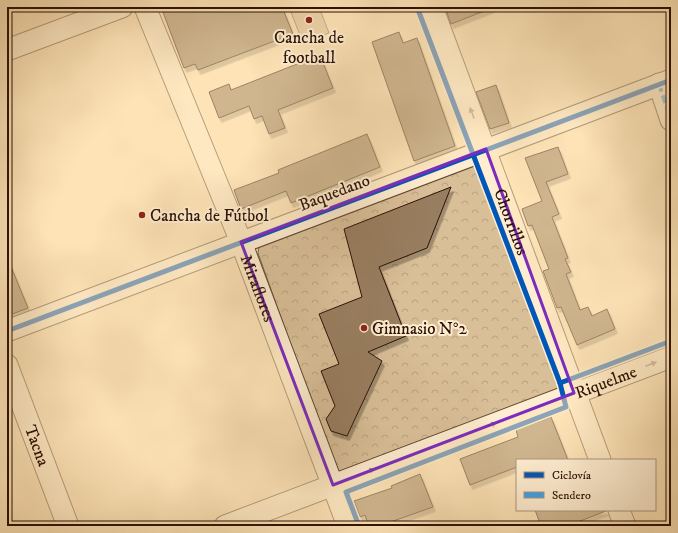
<svg xmlns="http://www.w3.org/2000/svg" width="678" height="533" viewBox="0 0 678 533" font-family="'IM FELL DW Pica',serif">
	<defs>
		<pattern id="park-crowns" width="20" height="18" patternUnits="userSpaceOnUse"><rect width="20" height="18" fill="#d9bf98"/><path d="M2 6a3 3 0 1 1 6 0M12 15a3 3 0 1 1 6 0" fill="none" stroke="#baa381"/></pattern>
		<filter id="shadow"><feDropShadow dx="2.5" dy="4.5" stdDeviation="0" flood-color="#0004"/></filter>
	</defs>
	<rect width="100%" height="100%" fill="#fde3b6"/>
	<filter id="stains"><feTurbulence type="fractalNoise" baseFrequency=".005" numOctaves="4"/><feColorMatrix values="0 0 0 0 .2 0 0 0 0 .09 0 0 0 0 .02 0 0 0 .5 -.17"/></filter>
	<radialGradient id="worn" r=".72"><stop offset=".6" stop-color="#630" stop-opacity="0"/><stop offset="1" stop-color="#630" stop-opacity=".3"/></radialGradient>
	<path fill="url(#park-crowns)" stroke="#82684e" d="M 476,164 L 560,383 L 557,391 L 341,472 L 334,466 L 258,253 L 259,247 Z"/>
	<path fill="#d9bf98" stroke="#82684e" d="M 289,7 L 319,7 L 329,33 L 303,43 Z"/>
	<g fill="#987e61" stroke="#2b1104" filter="url(#shadow)">
		<path d="M 161,7 L 282,7 L 293,34 L 198,70 L 195,64 L 184,68 Z"/>
		<path d="M 445,7 L 492,7 L 492,8 L 451,24 Z"/>
		<path d="M 399,32 L 403,43 L 417,38 L 455,146 L 414,161 L 372,42 Z"/>
		<path d="M 320,55 L 333,88 L 278,110 L 285,128 L 269,134 L 262,116 L 254,119 L 249,106 L 219,118 L 209,92 L 229,84 L 231,90 Z"/>
		<path d="M 496,85 L 509,123 L 490,129 L 476,92 Z"/>
		<path d="M 367,134 L 380,167 L 291,203 L 286,191 L 241,209 L 234,190 L 279,173 L 278,170 Z"/>
		<path d="M 558,147 L 568,174 L 546,182 L 559,214 L 552,217 L 568,258 L 565,259 L 571,272 L 566,274 L 580,310 L 588,307 L 592,316 L 607,309 L 615,329 L 577,345 L 561,307 L 557,308 L 543,271 L 549,269 L 532,225 L 528,226 L 522,209 L 542,201 L 525,158 Z"/>
		<path d="M 451,187 L 427,248 L 379,267 L 406,336 L 368,352 L 382,361 L 347,436 L 331,431 L 326,419 L 335,406 L 321,371 L 339,364 L 319,314 L 362,297 L 344,229 Z"/>
		<path d="M 7,257 L 28,308 L 7,316 Z"/>
		<path d="M 551,417 L 568,460 L 517,460 L 517,467 L 470,485 L 460,459 L 518,437 L 516,430 Z"/>
		<path d="M 420,474 L 433,507 L 379,526 L 369,526 L 365,515 L 360,517 L 354,501 L 392,488 L 391,486 Z"/>
		<path d="M 535,510 L 606,510 L 606,511 L 567,526 L 541,526 Z"/>
	</g>
	<g fill="none" stroke-linecap="round" stroke-linejoin="round">
		<defs>
			<g id="minor">
				<path id="s1" d="M 145,7 L 241,242 L 348,526"/>
				<path id="s2" d="M 432,7 L 600,460"/>
				<path d="M 7,50 L 122,7"/>
				<path d="M 659,84 L 671,120"/>
				<path d="M 7,331 L 671,80"/>
				<path id="s3" d="M 7,365 L 68,526"/>
				<path d="M 619,510 L 625,526"/>
				<path id="s4" d="M 225,526 L 671,357"/>
			</g>
		</defs>
		<use href="#minor" stroke="#604630" stroke-width="23"/>
		<use href="#minor" stroke="#feedd0" stroke-width="21"/>
		<path stroke="#3ea1e9" stroke-width="4" stroke-dasharray="8 4" stroke-linecap="butt" d="M 659,84 L 671,120"/>
		<defs>
			<g id="cycleway">
				<path d="M 7,331 L 671,80"/>
				<path d="M 560,383 L 671,341"/>
				<path d="M 359,526 L 346,492 L 566,407 L 560,383 L 417,7"/>
			</g>
		</defs>
		<use href="#cycleway" stroke="#feedd0" stroke-width="8"/>
		<use href="#cycleway" stroke="#0057b8" stroke-width="5"/>
	</g>
	<defs><path id="oneway-solid" d="M-6-.8H1V-3.2L6.5 0L1 3.2V.8H-6Z"/></defs>
	<g fill="#9f8a74">
		<use href="#oneway-solid" transform="translate(472 113) rotate(-111)"/>
		<use href="#oneway-solid" transform="translate(651 364) rotate(-21)"/>
		<use href="#oneway-solid" transform="translate(491 425) rotate(-21)"/>
		<use href="#oneway-solid" transform="translate(369 471) rotate(-21)"/>
	</g>
	<path d="M0 0H678V533H0ZM 486,149 L 574,393 L 333,485 L 241,242 Z" fill="#fde3b6" fill-opacity=".55" fill-rule="evenodd"/>
	<path fill="none" stroke="#7b2cbf" stroke-width="3" stroke-linejoin="round" d="M 486,149 L 574,393 L 333,485 L 241,242 Z"/>
	<g fill="#8f2418" stroke="#feedd0" stroke-width="1.5">
		<circle cx="309" cy="20" r="4"/>
		<circle cx="142" cy="215" r="4"/>
		<circle cx="364" cy="328" r="4"/>
	</g>
	<g text-anchor="middle" stroke-width="4" stroke-linejoin="round" paint-order="stroke">
		<g font-size="17" fill="#2b1104" stroke="#feedd0" text-anchor="start">
			<text x="309" y="43" text-anchor="middle">Cancha de<tspan x="309" dy="20">football</tspan></text>
			<text x="150" y="221">Cancha de Fútbol</text>
			<text x="372" y="334">Gimnasio N°2</text>
		</g>
		<g font-size="17" fill="#2b1104" stroke="#feedd0">
			<text transform="translate(334 192) rotate(-21)" y="6">Baquedano</text>
			<text dy="6" stroke="none"><textPath href="#s2" startOffset="229">Chorrillos</textPath></text>
			<text dy="6" stroke="none"><textPath href="#s1" startOffset="303">Miraflores</textPath></text>
			<text dy="6" stroke="none"><textPath href="#s4" startOffset="407">Riquelme</textPath></text>
			<text dy="6" stroke="none"><textPath href="#s3" startOffset="86">Tacna</textPath></text>
		</g>
	</g>
	<rect width="678" height="533" fill="none" stroke="#fde3b6" stroke-width="24"/>
	<rect x="8" y="8" width="662" height="517" fill="none" stroke="#2b1104" stroke-width="2"/>
	<rect x="12" y="12" width="654" height="509" fill="none" stroke="#2b1104"/>
	<rect x="516" y="459" width="140" height="52" fill="#feedd0" stroke="#aa957e"/>
	<rect x="524" y="472" width="20" height="6" fill="#0057b8" stroke="#aa957e"/>
	<text x="552" y="479" font-size="12" fill="#2b1104">Ciclovía</text>
	<rect x="524" y="492" width="20" height="6" fill="#3ea1e9" stroke="#aa957e"/>
	<text x="552" y="499" font-size="12" fill="#2b1104">Sendero</text>
	<rect width="100%" height="100%" filter="url(#stains)"/>
	<rect width="100%" height="100%" fill="url(#worn)"/>
</svg>
